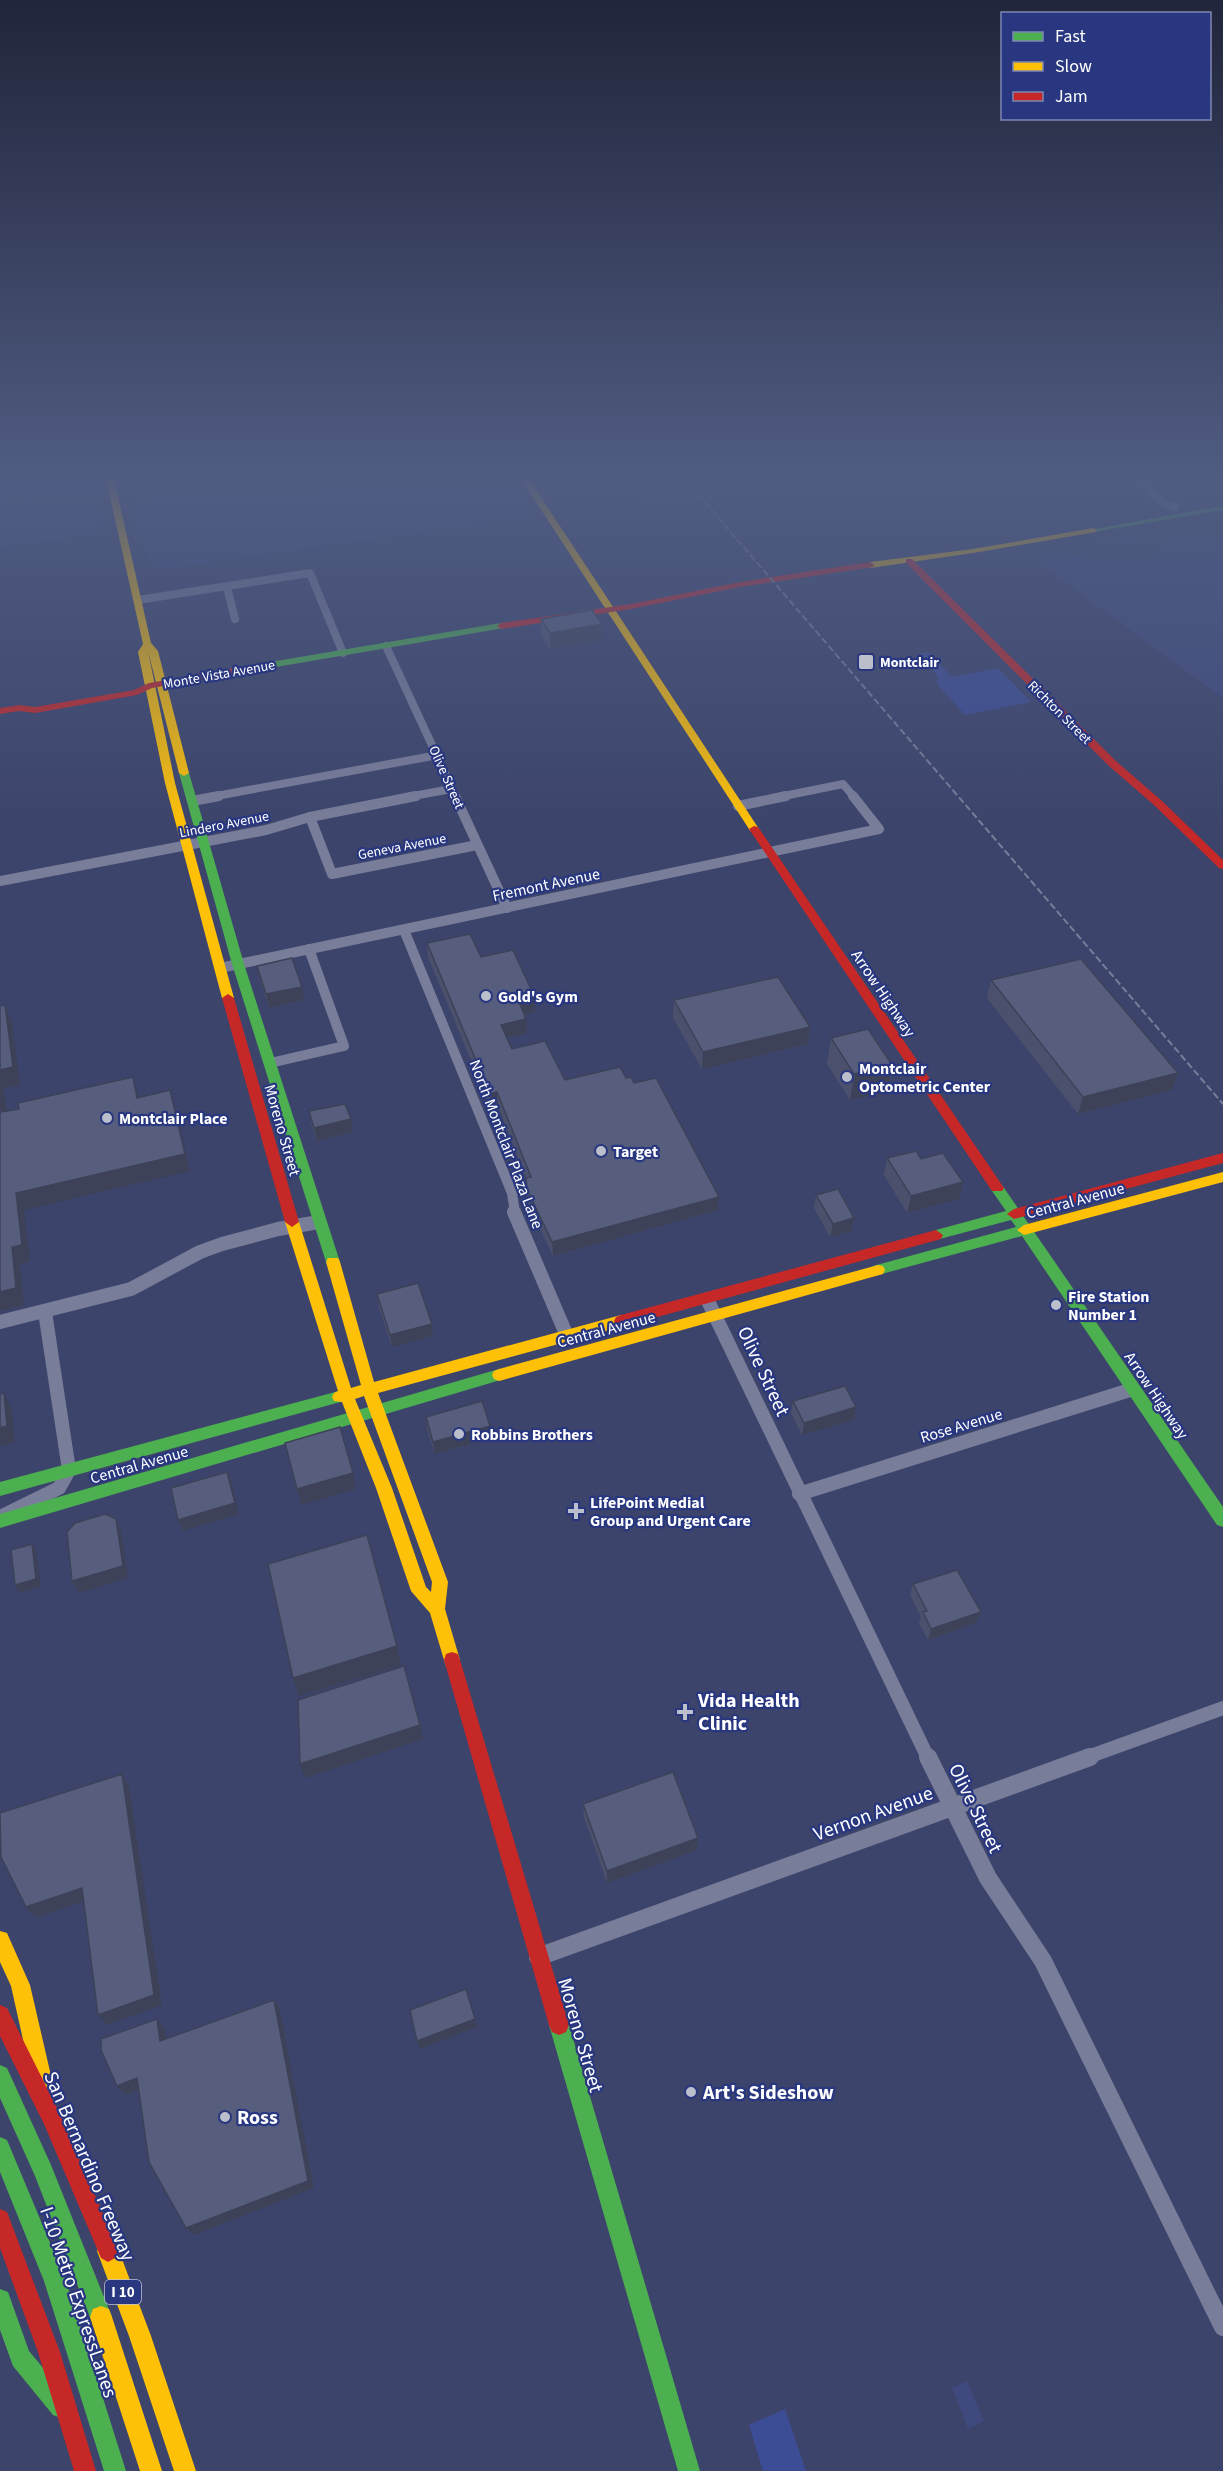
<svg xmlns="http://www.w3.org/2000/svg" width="1223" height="2471" viewBox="0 0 1223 2471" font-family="'Source Sans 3',sans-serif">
	<rect width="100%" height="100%" fill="#3c446b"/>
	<g fill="#3d4d95">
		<path d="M 0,479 L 104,479 L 106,493 L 0,498 Z"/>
		<path d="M 928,652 L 952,677 L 998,668 L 1031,702 L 965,715 L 936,683 L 938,678 L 932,669 L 933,667 L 920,653 Z"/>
		<path d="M 785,2409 L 806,2471 L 763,2471 L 749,2425 Z"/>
	</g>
	<g fill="#3f497d">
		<path d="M 403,488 C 425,494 443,490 465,488 C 482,486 501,488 518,489 L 531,509 L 526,515 L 511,519 L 159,570 C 145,562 139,521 135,505 L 152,499 Z"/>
		<path d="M 86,502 L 98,509 L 100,531 L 95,534 L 0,548 L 0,507 Z"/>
		<path d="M 1223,542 L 1223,698 L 1036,561 C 1056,544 1076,557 1099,560 C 1120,562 1144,559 1165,558 L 1158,544 Z"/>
		<path d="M 967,2381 L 984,2421 L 968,2429 L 952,2388 Z"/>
	</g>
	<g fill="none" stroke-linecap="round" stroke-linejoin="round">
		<g stroke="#3f497d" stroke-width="2">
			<path d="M 545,486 L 699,502"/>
			<path d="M 117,495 L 411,480 L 516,483"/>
			<path d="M 0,501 L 110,495"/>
			<path d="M 720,505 L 806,512"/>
			<path d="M 817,514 L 847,517"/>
			<path d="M 866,518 L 997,530"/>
			<path d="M 1096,537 L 1223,539"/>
		</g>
		<g stroke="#787d99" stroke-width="8">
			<path d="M 1134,479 L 1164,503 L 1175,507"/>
			<path d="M 227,587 L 235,619"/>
			<path d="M 138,600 L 310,573 L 343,653"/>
			<path d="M 386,646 L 456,797"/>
			<path d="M 211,797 L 438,755"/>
			<path d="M 408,797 L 451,789"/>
			<path d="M 779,797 L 843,784 L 854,797"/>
		</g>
		<g stroke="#787d99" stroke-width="10">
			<path d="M 455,796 L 507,908"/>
			<path d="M 192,801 L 219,796"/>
			<path d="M 738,806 L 786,796"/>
			<path d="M 310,817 L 332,874 L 477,845"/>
			<path d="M 0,881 L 266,830 L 310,817 L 416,796"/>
			<path d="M 404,930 L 512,1193 L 515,1213"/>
			<path d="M 220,968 L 879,829 L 853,796"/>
			<path d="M 270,1063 L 344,1046 L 309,949"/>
		</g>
		<g stroke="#787d99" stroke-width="14">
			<path d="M 514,1212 L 567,1336"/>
			<path d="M 707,1299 L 928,1758"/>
			<path d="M 0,1322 L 131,1289 L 200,1252 L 222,1244 L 278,1229 L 319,1222"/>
			<path d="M 799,1494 L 1133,1389"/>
			<path d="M 0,1517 L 59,1488 L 69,1470 L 45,1312"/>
			<path d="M 1085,1758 L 1223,1708"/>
		</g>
		<g stroke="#787d99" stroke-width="18">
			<path d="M 928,1757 L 988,1878 L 1043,1961 L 1223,2327"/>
			<path d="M 538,1957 L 1090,1757"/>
		</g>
		<g fill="#4caf50" fill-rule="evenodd">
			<path d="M 1223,506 L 1223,510 L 1093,532 L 1089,530 Z"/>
			<path d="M 501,623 L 504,624 L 504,628 L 235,674 L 230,671 L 235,668 Z"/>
			<path d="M 184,770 L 189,773 L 244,964 L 340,1262 L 338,1266 L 328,1266 L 326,1262 L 232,964 L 179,773 Z"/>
			<path d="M 997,1183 L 1002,1185 L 1223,1507 L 1223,1527 L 1217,1525 L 1022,1236 L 878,1275 L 873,1274 L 871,1270 L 873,1266 L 1016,1227 L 1011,1220 L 936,1240 L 929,1235 L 936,1230 L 1006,1211 L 990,1188 Z"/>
			<path d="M 499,1369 L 504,1371 L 506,1375 L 504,1379 L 0,1528 L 0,1514 Z"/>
			<path d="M 339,1391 L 344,1393 L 346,1397 L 344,1401 L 0,1496 L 0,1482 Z"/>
			<path d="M 559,2015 L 566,2018 L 569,2025 L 700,2471 L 678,2471 L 549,2025 L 552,2018 Z"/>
			<path d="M 0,2065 L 7,2068 L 51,2165 L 112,2317 L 109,2325 L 101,2328 L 93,2325 L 35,2176 L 0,2098 Z"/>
			<path d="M 0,2137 L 7,2140 L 66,2281 L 126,2471 L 104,2471 L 44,2281 L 0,2172 Z"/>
			<path d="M 0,2289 L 8,2292 L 29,2351 L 69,2399 L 72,2407 L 69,2415 L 61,2418 L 53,2415 L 13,2366 L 0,2330 Z"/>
		</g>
		<g fill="#ffc107" fill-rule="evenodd">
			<path d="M 106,479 L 114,479 L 151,643 L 158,651 L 189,773 L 184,776 L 179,773 L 148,651 L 175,783 L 234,998 L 228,1002 L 222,998 L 165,783 L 138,652 L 143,644 Z"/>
			<path d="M 521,479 L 529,479 L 759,829 L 758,831 L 750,831 L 749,829 Z"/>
			<path d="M 1093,528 L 1097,530 L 1096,532 L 973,553 L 870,568 L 866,565 L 870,562 L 973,549 Z"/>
			<path d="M 1223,1172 L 1223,1182 L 1024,1235 L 1017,1230 L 1024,1225 Z"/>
			<path d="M 292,1217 L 299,1222 L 351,1388 L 361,1385 L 326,1262 L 328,1258 L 338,1258 L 340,1262 L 374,1382 L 621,1315 L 626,1317 L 628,1321 L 626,1325 L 621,1327 L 378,1393 L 448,1582 L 445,1609 L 460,1660 L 458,1666 L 452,1668 L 446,1666 L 444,1660 L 430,1613 L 411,1591 L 376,1488 L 342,1402 L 334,1401 L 332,1397 L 334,1393 L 338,1391 L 285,1222 ZM 364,1396 L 432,1582 L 431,1592 L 426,1587 L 392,1488 L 355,1399 Z"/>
			<path d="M 878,1265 L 883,1266 L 885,1270 L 883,1274 L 499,1381 L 494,1379 L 492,1375 L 494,1371 L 499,1369 Z"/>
			<path d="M 0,1931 L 7,1933 L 30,1985 L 52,2080 L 49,2087 L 42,2090 L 35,2087 L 32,2080 L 11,1986 L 0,1962 Z"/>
			<path d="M 108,2240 L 115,2244 L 119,2251 L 151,2336 L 196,2471 L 174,2471 L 129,2336 L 97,2251 L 101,2244 Z"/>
			<path d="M 101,2306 L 109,2309 L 112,2317 L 162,2471 L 140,2471 L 90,2317 L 93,2309 Z"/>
		</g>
		<g fill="#c62828" fill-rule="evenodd">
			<path d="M 906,559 L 912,559 L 1117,762 L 1162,801 L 1223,860 L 1223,869 L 1219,868 L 1154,805 L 1109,766 L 906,563 Z"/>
			<path d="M 870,562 L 874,565 L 873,567 L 740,587 L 631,609 L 501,629 L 497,626 L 501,623 L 631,604 L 740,582 Z"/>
			<path d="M 235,668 L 238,669 L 238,673 L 152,688 L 137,695 L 35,713 L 19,711 L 0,714 L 0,708 L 19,705 L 35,707 L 134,690 L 149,683 Z"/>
			<path d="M 754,826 L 758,827 L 1002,1185 L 1004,1188 L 1002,1191 L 992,1191 L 749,829 Z"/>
			<path d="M 228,994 L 234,998 L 299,1222 L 292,1227 L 285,1222 L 222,998 Z"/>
			<path d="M 1223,1153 L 1223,1163 L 1014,1219 L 1007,1214 L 1014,1209 Z"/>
			<path d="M 936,1230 L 943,1235 L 941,1239 L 621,1327 L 616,1325 L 614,1321 L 616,1317 L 621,1315 Z"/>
			<path d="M 452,1652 L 458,1654 L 460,1660 L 569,2025 L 566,2032 L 559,2035 L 552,2032 L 549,2025 L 444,1660 L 446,1654 Z"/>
			<path d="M 0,2005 L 7,2008 L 58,2110 L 119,2251 L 115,2258 L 108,2262 L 101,2258 L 44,2124 L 0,2036 Z"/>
			<path d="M 0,2209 L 7,2212 L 60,2352 L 96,2471 L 74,2471 L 38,2352 L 0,2248 Z"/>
		</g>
		<path stroke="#787e99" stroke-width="2" stroke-dasharray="7 3" stroke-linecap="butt" d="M 685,479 L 1223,1104"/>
	</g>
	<g fill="#4b516c">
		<path d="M 1164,479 L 1198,479 L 1200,481 L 1196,492 L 1181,495 L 1164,482 Z"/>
		<path d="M 541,619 L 602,624 L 602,640 L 550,649 L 541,636 Z"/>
		<path d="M 427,943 L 481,957 L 535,1012 L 524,1015 L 526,1019 L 527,1033 L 507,1038 L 512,1049 L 565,1080 L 626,1078 L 634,1083 L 718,1210 L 553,1256 L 528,1203 L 526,1178 L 498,1106 L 491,1108 L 428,957 Z"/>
		<path d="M 257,966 L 304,1000 L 269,1008 L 260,979 Z"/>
		<path d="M 991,980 L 1178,1073 L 1172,1090 L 1078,1114 L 987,998 Z"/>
		<path d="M 674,1000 L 810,1027 L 808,1044 L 702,1069 L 673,1018 Z"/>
		<path d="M 831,1038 L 892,1065 L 888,1091 L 850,1100 L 827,1064 Z"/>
		<path d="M 309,1111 L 351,1119 L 353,1132 L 317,1141 L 311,1124 Z"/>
		<path d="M 887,1158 L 921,1159 L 963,1182 L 959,1199 L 907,1213 L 884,1175 Z"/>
		<path d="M 816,1195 L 854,1218 L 852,1231 L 830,1237 L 814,1208 Z"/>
		<path d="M 377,1294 L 433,1336 L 392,1347 L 379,1307 Z"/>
		<path d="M 793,1401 L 856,1407 L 854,1420 L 802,1435 L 791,1413 Z"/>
		<path d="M 426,1417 L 490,1426 L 492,1438 L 435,1454 L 427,1429 Z"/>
		<path d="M 913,1584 L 981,1612 L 976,1623 L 928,1640 L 919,1623 L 921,1617 L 910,1595 Z"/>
		<path d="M 583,1804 L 698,1838 L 697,1850 L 607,1883 L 584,1817 Z"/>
	</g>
	<g fill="#3d4258">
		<path d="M 1200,481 L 1196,492 L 1181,495 L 1184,483 Z"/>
		<path d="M 602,624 L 602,640 L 550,649 L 550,633 Z"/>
		<path d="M 302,987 L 304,1000 L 269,1008 L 266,994 Z"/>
		<path d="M 535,998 L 535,1012 L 520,1016 L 519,1002 Z"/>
		<path d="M 5,1005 L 12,1022 L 20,1085 L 4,1088 L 9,1130 L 2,1112 L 0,1098 L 0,1070 Z"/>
		<path d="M 526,1019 L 527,1033 L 502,1039 L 501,1025 Z"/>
		<path d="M 810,1027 L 808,1044 L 702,1069 L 703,1052 Z"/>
		<path d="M 892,1065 L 888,1091 L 850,1100 L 854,1074 Z"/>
		<path d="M 1178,1073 L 1172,1090 L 1078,1114 L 1083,1097 Z"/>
		<path d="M 133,1077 L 138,1095 L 142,1115 L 137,1098 Z"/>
		<path d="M 170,1090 L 175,1108 L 190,1171 L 24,1210 L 30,1261 L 20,1264 L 24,1305 L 0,1311 L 0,1292 L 12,1247 L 16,1193 Z"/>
		<path d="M 497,1092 L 498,1106 L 491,1108 L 490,1094 Z"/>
		<path d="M 351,1119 L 353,1132 L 317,1141 L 314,1128 Z"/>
		<path d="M 963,1182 L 959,1199 L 907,1213 L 911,1196 Z"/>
		<path d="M 719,1197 L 718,1210 L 553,1256 L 552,1242 Z"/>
		<path d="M 854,1218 L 852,1231 L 830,1237 L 833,1224 Z"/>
		<path d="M 432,1324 L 433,1336 L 392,1347 L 390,1335 Z"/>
		<path d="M 4,1393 L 12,1410 L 15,1442 L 0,1446 L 0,1428 Z"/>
		<path d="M 856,1407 L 854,1420 L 802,1435 L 804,1423 Z"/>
		<path d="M 490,1426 L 492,1438 L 435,1454 L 433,1442 Z"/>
		<path d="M 227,1472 L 232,1484 L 239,1514 L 183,1531 L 178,1520 Z"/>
		<path d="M 353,1473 L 356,1489 L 301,1505 L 297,1489 Z"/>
		<path d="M 116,1519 L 121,1531 L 128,1578 L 78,1593 L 72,1581 Z"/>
		<path d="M 32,1544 L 36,1551 L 41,1587 L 19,1593 L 15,1585 Z"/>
		<path d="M 981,1612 L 976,1623 L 928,1640 L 931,1629 Z"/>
		<path d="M 397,1646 L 401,1665 L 299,1696 L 293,1678 Z"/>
		<path d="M 420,1725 L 423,1739 L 305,1778 L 300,1764 Z"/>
		<path d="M 122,1774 L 129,1787 L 162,2005 L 107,2025 L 98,2015 Z"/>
		<path d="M 698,1838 L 697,1850 L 607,1883 L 607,1871 Z"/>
		<path d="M 82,1888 L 91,1899 L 36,1918 L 26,1907 Z"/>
		<path d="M 274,2000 L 280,2010 L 314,2188 L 194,2235 L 186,2228 Z"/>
		<path d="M 157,2019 L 165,2029 L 168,2050 L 160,2041 Z"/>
		<path d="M 475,2019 L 477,2027 L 420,2049 L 417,2041 Z"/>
		<path d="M 137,2078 L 146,2087 L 126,2095 L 117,2086 Z"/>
	</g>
	<g fill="#575e7d" stroke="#3d4258" stroke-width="1.5">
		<path d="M 1179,479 L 1198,479 L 1200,481 L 1184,483 Z"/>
		<path d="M 592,610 L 602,624 L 550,633 L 541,619 Z"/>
		<path d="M 470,934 L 481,957 L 513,950 L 535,998 L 519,1002 L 526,1019 L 501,1025 L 512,1049 L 545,1041 L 565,1080 L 620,1067 L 626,1078 L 631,1077 L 634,1083 L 656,1078 L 719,1197 L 552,1242 L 527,1189 L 526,1178 L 531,1177 L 497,1092 L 490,1094 L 427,943 Z"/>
		<path d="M 292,958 L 302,987 L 266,994 L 257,966 Z"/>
		<path d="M 1081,959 L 1178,1073 L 1083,1097 L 991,980 Z"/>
		<path d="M 778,977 L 810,1027 L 703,1052 L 674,1000 Z"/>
		<path d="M 5,1005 L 13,1067 L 0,1070 L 0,1006 Z"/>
		<path d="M 868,1029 L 892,1065 L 854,1074 L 831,1038 Z"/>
		<path d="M 133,1077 L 137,1098 L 170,1090 L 185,1154 L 16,1193 L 22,1245 L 12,1247 L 16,1288 L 0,1292 L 0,1098 L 2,1112 L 19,1109 L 18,1103 Z"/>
		<path d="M 345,1104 L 351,1119 L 314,1128 L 309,1111 Z"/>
		<path d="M 916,1151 L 921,1159 L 943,1153 L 963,1182 L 911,1196 L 887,1158 Z"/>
		<path d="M 838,1189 L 854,1218 L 833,1224 L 816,1195 Z"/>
		<path d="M 418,1283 L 432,1324 L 390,1335 L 377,1294 Z"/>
		<path d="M 845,1386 L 856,1407 L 804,1423 L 793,1401 Z"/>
		<path d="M 4,1393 L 7,1426 L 0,1428 L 0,1394 Z"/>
		<path d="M 482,1401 L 490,1426 L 433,1442 L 426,1417 Z"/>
		<path d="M 340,1427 L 353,1473 L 297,1489 L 285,1443 Z"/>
		<path d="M 227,1472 L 235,1503 L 178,1520 L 171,1488 Z"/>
		<path d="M 105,1514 L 116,1519 L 123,1566 L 72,1581 L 67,1532 L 75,1523 Z"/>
		<path d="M 367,1535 L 397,1646 L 293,1678 L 268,1564 Z"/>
		<path d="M 32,1544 L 36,1579 L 15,1585 L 11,1550 Z"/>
		<path d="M 957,1570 L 981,1612 L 931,1629 L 923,1612 L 927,1611 L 913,1584 Z"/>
		<path d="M 404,1666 L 420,1725 L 300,1764 L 298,1700 Z"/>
		<path d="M 673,1772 L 698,1838 L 607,1871 L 583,1804 Z"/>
		<path d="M 122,1774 L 154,1995 L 98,2015 L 82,1888 L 26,1907 L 1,1857 L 0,1813 Z"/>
		<path d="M 466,1989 L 475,2019 L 417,2041 L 410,2010 Z"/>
		<path d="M 274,2000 L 308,2181 L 186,2228 L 149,2162 L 137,2078 L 117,2086 L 101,2050 L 101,2039 L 157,2019 L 160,2041 Z"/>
	</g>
	<linearGradient id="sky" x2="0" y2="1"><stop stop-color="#21253b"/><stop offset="0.58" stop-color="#505c82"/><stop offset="1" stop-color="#505c82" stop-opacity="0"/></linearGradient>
	<rect width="1223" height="825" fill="url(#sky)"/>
	<g fill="#bbbecb" stroke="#28377f" stroke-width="2">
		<rect x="858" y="654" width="16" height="16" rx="3"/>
		<circle cx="486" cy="996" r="6"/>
		<circle cx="847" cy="1077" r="6"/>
		<circle cx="107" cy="1118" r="6"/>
		<circle cx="601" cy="1151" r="6"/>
		<circle cx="1056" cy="1305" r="6"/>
		<circle cx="459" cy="1434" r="6"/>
		<path d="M573 1502h6v6h6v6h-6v6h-6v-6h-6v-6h6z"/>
		<path d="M682 1703h6v6h6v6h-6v6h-6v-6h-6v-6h6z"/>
		<circle cx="691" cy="2092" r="6"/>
		<circle cx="225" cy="2117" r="6"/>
	</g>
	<g text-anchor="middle" stroke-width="4.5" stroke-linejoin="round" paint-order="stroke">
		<g font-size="14" font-weight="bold" fill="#fff" stroke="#28377f" text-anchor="start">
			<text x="880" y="667">Montclair</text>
		</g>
		<g font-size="14" fill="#fff" stroke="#28377f">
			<text transform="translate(219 674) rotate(-10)" y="5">Monte Vista Avenue</text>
			<text transform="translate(1060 712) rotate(45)" y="5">Richton Street</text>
			<text transform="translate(447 777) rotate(66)" y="5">Olive Street</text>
			<text transform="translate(224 824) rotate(-11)" y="5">Lindero Avenue</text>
			<text transform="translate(402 846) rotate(-11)" y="5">Geneva Avenue</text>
		</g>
		<rect fill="#28377f" stroke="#bec3d9" stroke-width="1.5" x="105" y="2280" width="36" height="24" rx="4.5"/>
		<g font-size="15" font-weight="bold" fill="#fff">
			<text x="123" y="2297">I 10</text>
		</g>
		<g font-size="16" fill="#fff" stroke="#28377f">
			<text transform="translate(546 884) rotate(-12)" y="6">Fremont Avenue</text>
			<text transform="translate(884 993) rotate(56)" y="6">Arrow Highway</text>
			<text transform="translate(283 1130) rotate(74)" y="6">Moreno Street</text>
			<text transform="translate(507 1144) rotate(69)" y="6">North Montclair Plaza Lane</text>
			<text transform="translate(1075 1200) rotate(-15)" y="6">Central Avenue</text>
			<text transform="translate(606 1329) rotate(-15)" y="6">Central Avenue</text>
			<text transform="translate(1157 1395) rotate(56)" y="6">Arrow Highway</text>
			<text transform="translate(961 1425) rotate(-17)" y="6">Rose Avenue</text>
			<text transform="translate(139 1464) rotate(-16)" y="6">Central Avenue</text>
		</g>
		<g font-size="16" font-weight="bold" fill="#fff" stroke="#28377f" text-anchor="start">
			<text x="498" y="1002">Gold's Gym</text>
			<text x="859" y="1074">Montclair<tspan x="859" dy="18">Optometric Center</tspan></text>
			<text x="119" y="1124">Montclair Place</text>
			<text x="613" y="1157">Target</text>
			<text x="1068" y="1302">Fire Station<tspan x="1068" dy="18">Number 1</tspan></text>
			<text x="471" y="1440">Robbins Brothers</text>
			<text x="590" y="1508">LifePoint Medial<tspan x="590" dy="18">Group and Urgent Care</tspan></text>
		</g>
		<g font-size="20" fill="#fff" stroke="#28377f">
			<text transform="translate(764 1371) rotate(65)" y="7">Olive Street</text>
			<text transform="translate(976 1808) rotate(64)" y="7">Olive Street</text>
			<text transform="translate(873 1813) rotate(-20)" y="7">Vernon Avenue</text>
			<text transform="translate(581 2035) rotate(74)" y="7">Moreno Street</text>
			<text transform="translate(90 2166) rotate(67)" y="7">San Bernardino Freeway</text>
			<text transform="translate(79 2302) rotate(71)" y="7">I-10 Metro ExpressLanes</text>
		</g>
		<g font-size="20" font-weight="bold" fill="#fff" stroke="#28377f" text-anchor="start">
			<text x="698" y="1707">Vida Health<tspan x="698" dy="23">Clinic</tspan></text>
			<text x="703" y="2099">Art's Sideshow</text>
			<text x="237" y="2124">Ross</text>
		</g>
	</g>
	<rect x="1001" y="12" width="210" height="108" fill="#28377f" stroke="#7e87b2" stroke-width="1.5"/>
	<rect x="1013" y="32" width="30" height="9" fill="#4caf50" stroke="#7e87b2" stroke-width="1.5"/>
	<text x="1055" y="42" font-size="18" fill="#ffffff">Fast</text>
	<rect x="1013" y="62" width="30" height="9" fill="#ffc107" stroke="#7e87b2" stroke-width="1.5"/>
	<text x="1055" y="72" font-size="18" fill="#ffffff">Slow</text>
	<rect x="1013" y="92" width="30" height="9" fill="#c62828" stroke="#7e87b2" stroke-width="1.5"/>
	<text x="1055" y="102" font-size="18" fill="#ffffff">Jam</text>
</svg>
